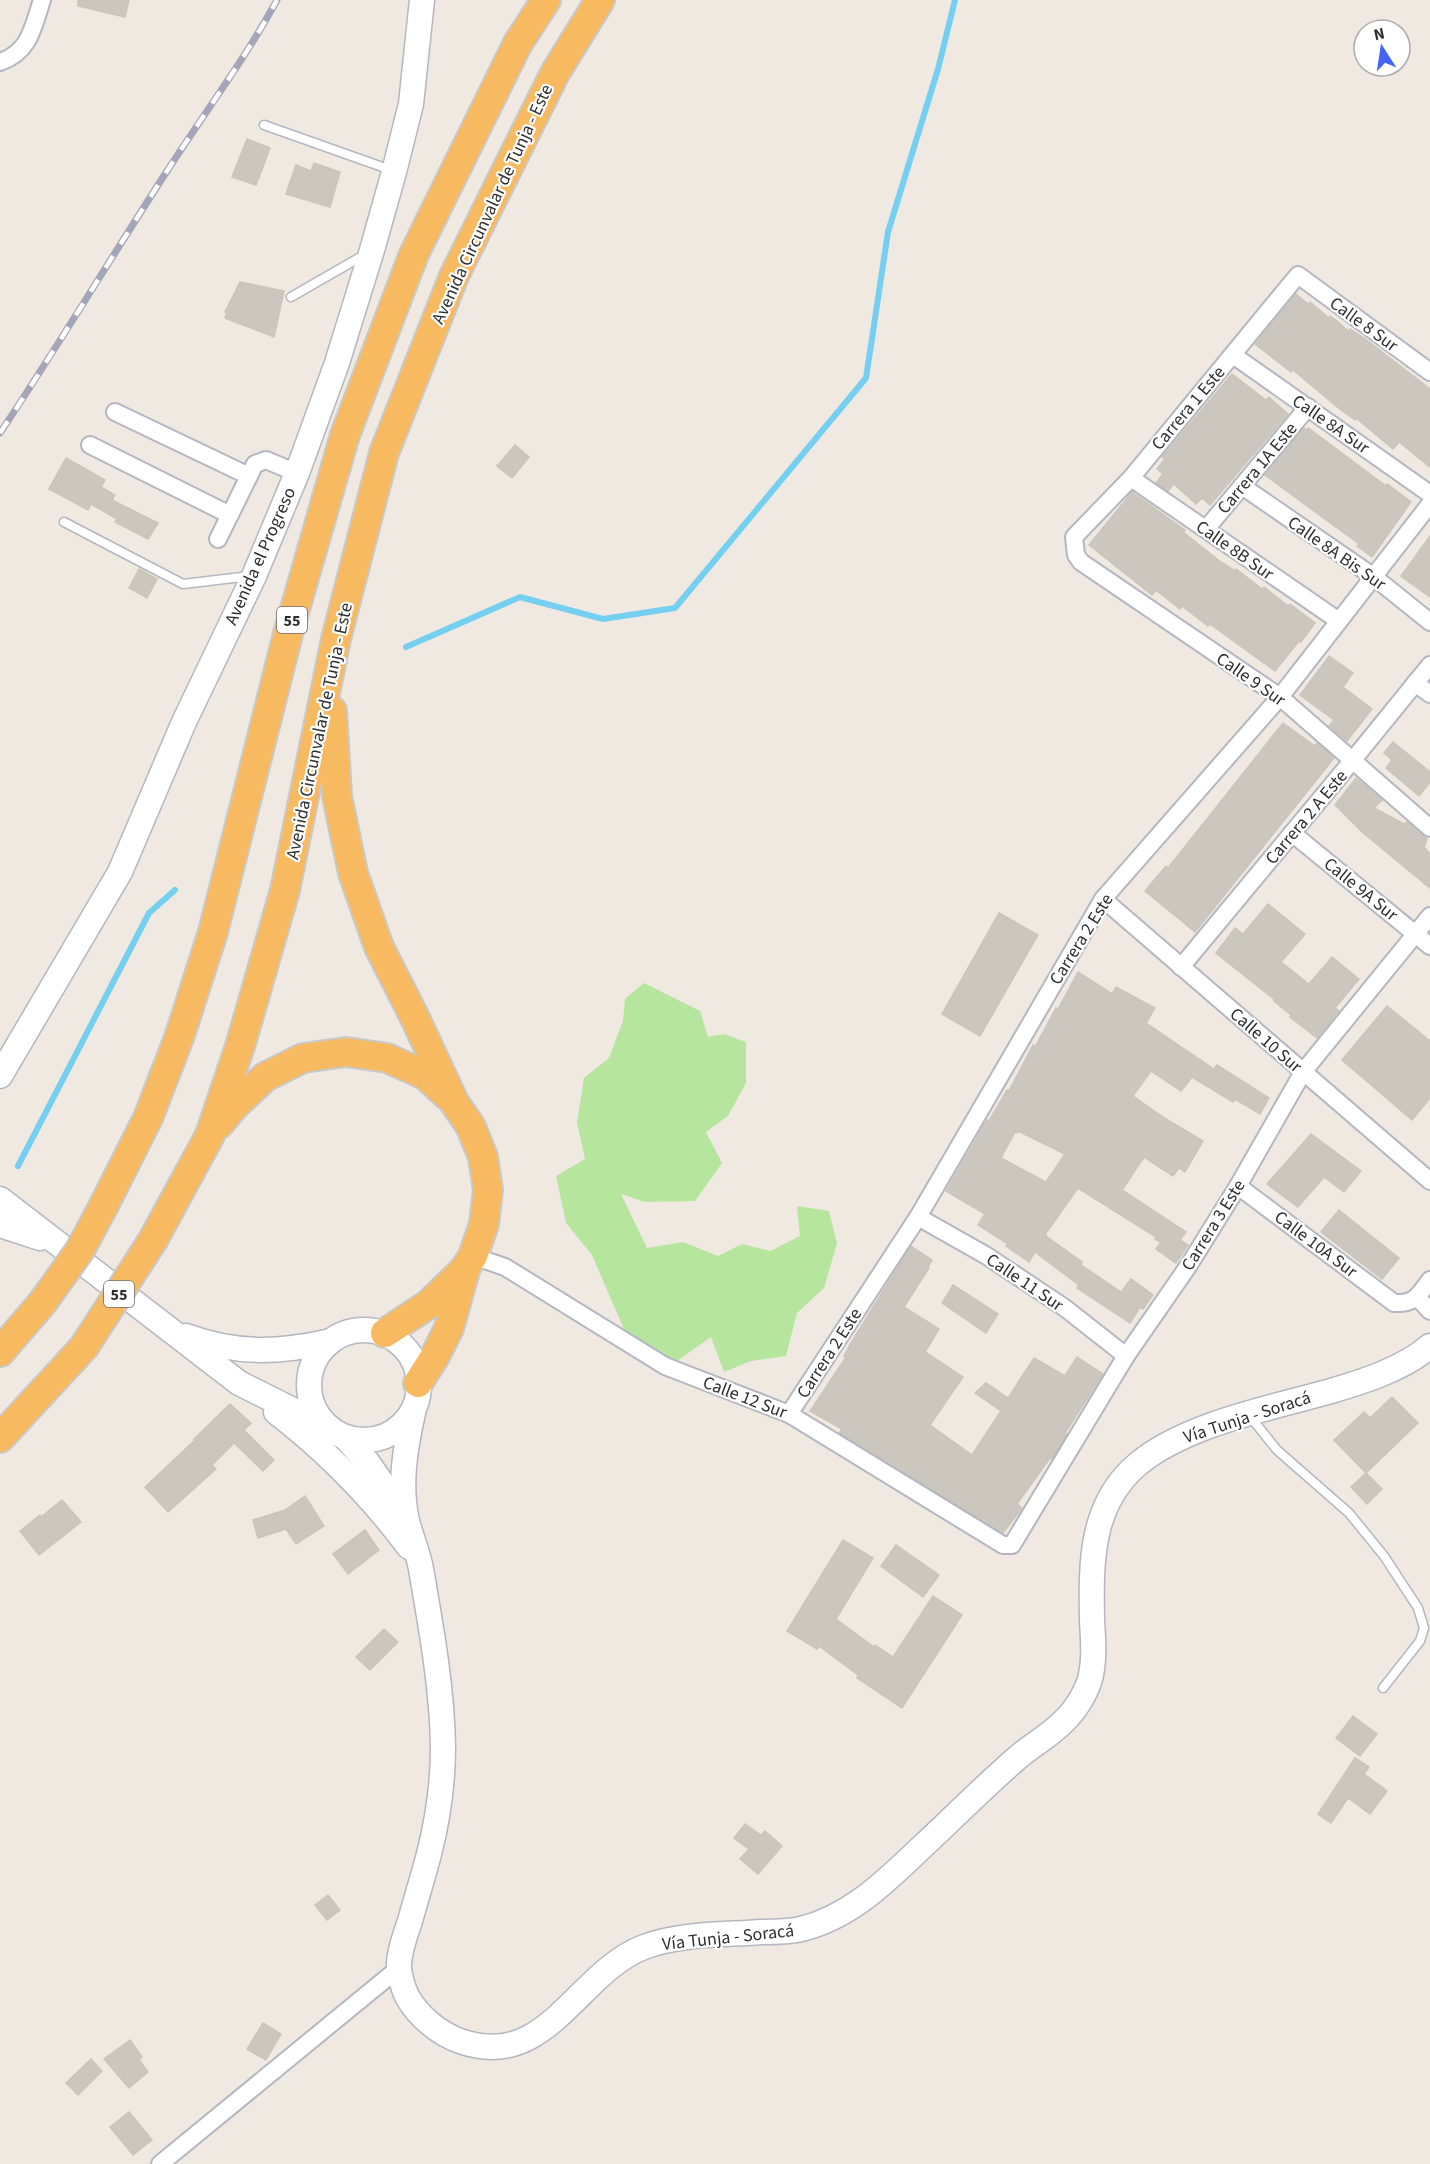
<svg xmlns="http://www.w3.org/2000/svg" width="1430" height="2164" viewBox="0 0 1430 2164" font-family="'Source Sans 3',sans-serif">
	<rect width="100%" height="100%" fill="#efe9e1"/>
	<path fill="#b6e59e" d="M 644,983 L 700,1011 L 708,1037 L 724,1034 L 746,1042 L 746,1083 L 728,1116 L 706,1132 L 722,1163 L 695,1201 L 645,1202 L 621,1194 L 647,1248 L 683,1242 L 718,1256 L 742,1244 L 770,1251 L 800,1236 L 797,1206 L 829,1211 L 837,1243 L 824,1288 L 797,1313 L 786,1356 L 751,1361 L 724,1372 L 711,1337 L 677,1361 L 627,1336 L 592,1255 L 566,1223 L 556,1176 L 585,1159 L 577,1123 L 584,1078 L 609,1058 L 623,1021 L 625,999 Z"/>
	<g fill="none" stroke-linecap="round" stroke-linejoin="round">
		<g stroke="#75cff0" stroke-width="6">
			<path d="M 406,647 L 520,597 L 603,619 L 675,608 L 866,378 L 888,232 L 938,69 L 955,0"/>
			<path d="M 18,1166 L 149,913 L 175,890"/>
		</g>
	</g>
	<g fill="#cbc7bf" stroke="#cbc5ba" stroke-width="1.5" fill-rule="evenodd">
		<path d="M 78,0 L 129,0 L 125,17 L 78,6 Z"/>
		<path d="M 247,139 L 270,148 L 256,185 L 232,177 Z"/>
		<path d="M 314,163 L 340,172 L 330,207 L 286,194 L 296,165 L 311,171 Z"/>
		<path d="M 240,282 L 284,291 L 274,337 L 225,318 L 227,312 L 225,312 Z"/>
		<path d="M 1296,294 L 1308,304 L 1310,302 L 1329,318 L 1330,316 L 1337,321 L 1348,331 L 1350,329 L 1364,338 L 1430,389 L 1430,467 L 1399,442 L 1393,449 L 1356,418 L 1355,420 L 1341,410 L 1293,370 L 1291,372 L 1255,344 Z"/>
		<path d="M 1232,374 L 1266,400 L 1269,397 L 1288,414 L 1210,505 L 1202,498 L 1196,504 L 1174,484 L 1168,491 L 1156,483 L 1163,474 L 1157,469 L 1165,459 L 1162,457 Z"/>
		<path d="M 1304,428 L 1307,430 L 1308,428 L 1386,486 L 1387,484 L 1411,502 L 1372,557 L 1357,546 L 1359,544 L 1265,475 Z"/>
		<path d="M 515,445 L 529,457 L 512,478 L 497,466 Z"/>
		<path d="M 66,458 L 105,480 L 101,487 L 115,495 L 112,500 L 158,523 L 148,539 L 115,522 L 117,519 L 91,504 L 88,510 L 49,489 Z"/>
		<path d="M 1132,492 L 1185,530 L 1183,532 L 1221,562 L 1235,571 L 1236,569 L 1262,589 L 1264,587 L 1288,606 L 1290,604 L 1315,623 L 1301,642 L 1299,641 L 1275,671 L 1210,624 L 1208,626 L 1182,606 L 1180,609 L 1156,590 L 1152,595 L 1089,545 Z"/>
		<path d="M 1430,536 L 1430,597 L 1401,576 Z"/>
		<path d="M 139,569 L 157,579 L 147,598 L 129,588 Z"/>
		<path d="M 1329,656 L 1353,673 L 1343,687 L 1372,709 L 1347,741 L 1329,726 L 1334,720 L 1300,695 Z"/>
		<path d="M 1283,723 L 1315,746 L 1317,743 L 1334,758 L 1195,932 L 1145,891 L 1166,866 L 1168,868 Z"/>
		<path d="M 1393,742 L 1430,772 L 1430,782 L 1419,796 L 1386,768 L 1392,760 L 1384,753 Z"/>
		<path d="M 1356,778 L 1382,800 L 1374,808 L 1404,824 L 1407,822 L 1427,839 L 1424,847 L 1430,854 L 1430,888 L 1362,832 L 1335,805 Z"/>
		<path d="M 1268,904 L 1305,934 L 1281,962 L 1309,984 L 1332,957 L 1359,979 L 1335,1008 L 1339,1011 L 1317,1038 L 1290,1017 L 1291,1015 L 1274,1001 L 1275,1000 L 1216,953 L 1235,928 L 1243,934 Z"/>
		<path d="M 999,913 L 1038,935 L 980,1036 L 942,1014 Z"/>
		<path d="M 1078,972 L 1112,994 L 1116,987 L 1155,1008 L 1146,1023 L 1214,1069 L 1217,1065 L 1269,1098 L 1260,1114 L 1235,1099 L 1233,1102 L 1192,1077 L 1181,1091 L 1151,1071 L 1133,1096 L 1166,1119 L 1203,1141 L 1185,1172 L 1179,1168 L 1173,1176 L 1144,1157 L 1122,1190 L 1186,1232 L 1180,1240 L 1188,1245 L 1176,1263 L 1156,1249 L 1161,1242 L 1155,1239 L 1156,1237 L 1078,1188 L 1046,1233 L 1046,1236 L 1082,1262 L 1081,1265 L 1121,1292 L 1131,1279 L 1153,1295 L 1143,1309 L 1140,1307 L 1130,1323 L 1077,1288 L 1079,1285 L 1035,1252 L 1029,1262 L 1006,1246 L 1008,1244 L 978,1225 L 985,1214 L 946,1191 L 987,1120 L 989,1121 L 1007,1090 L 1009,1091 L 1033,1045 L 1035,1047 L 1056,1008 L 1058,1009 ZM 1018,1131 L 1065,1154 L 1046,1182 L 1001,1158 L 1015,1132 L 1017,1133 Z"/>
		<path d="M 1387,1006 L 1430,1041 L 1430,1098 L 1412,1120 L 1342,1060 Z"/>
		<path d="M 1311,1134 L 1361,1171 L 1344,1192 L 1324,1177 L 1298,1207 L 1267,1184 Z"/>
		<path d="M 1339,1210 L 1399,1258 L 1382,1279 L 1321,1232 Z"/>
		<path d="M 911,1246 L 932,1260 L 928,1267 L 929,1268 L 904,1307 L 939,1329 L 925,1352 L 963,1377 L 930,1425 L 972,1455 L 1001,1411 L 975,1393 L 986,1383 L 1008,1398 L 1034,1358 L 1065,1376 L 1077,1357 L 1103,1374 L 1065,1433 L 1067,1434 L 1052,1459 L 1050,1458 L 1017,1504 L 1022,1508 L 1003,1533 L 839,1433 L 842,1429 L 810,1411 L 846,1357 L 844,1356 L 852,1341 Z"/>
		<path d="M 953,1285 L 998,1314 L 986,1333 L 942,1303 Z"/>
		<path d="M 1392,1397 L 1418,1423 L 1366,1473 L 1334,1440 L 1364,1412 L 1370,1418 Z"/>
		<path d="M 230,1404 L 251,1423 L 244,1430 L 274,1460 L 263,1471 L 234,1443 L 212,1465 L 216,1469 L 168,1512 L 145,1487 L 195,1440 L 194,1439 Z"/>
		<path d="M 1366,1473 L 1382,1489 L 1367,1504 L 1351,1487 Z"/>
		<path d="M 305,1496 L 324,1526 L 296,1544 L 286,1529 L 258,1538 L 253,1520 L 285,1510 Z"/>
		<path d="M 62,1500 L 81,1522 L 39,1555 L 20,1531 L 40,1515 L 41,1517 Z"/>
		<path d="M 365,1530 L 379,1550 L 348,1574 L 333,1554 Z"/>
		<path d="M 843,1540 L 873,1558 L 836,1619 L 874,1647 L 875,1645 L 893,1657 L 933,1596 L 962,1615 L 902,1708 L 857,1678 L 858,1675 L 819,1646 L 817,1649 L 787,1631 Z"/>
		<path d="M 896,1545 L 939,1575 L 923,1597 L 881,1566 Z"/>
		<path d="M 384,1629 L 398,1642 L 370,1670 L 356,1657 Z"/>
		<path d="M 1353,1716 L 1377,1734 L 1360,1756 L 1336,1738 Z"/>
		<path d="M 1355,1758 L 1369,1767 L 1364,1774 L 1387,1791 L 1370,1814 L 1348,1798 L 1331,1823 L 1318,1814 Z"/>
		<path d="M 745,1824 L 761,1835 L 765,1831 L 782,1846 L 758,1874 L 740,1859 L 749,1849 L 734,1838 Z"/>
		<path d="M 328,1895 L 340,1910 L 327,1920 L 315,1905 Z"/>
		<path d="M 263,2023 L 281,2034 L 266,2060 L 247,2049 Z"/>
		<path d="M 130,2040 L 142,2057 L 139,2060 L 148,2072 L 129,2088 L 104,2059 Z"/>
		<path d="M 91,2059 L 102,2071 L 78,2095 L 66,2083 Z"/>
		<path d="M 129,2112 L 152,2140 L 133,2155 L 110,2127 Z"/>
	</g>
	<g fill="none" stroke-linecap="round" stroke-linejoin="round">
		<defs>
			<g id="service">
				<path d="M 264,125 L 391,170"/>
				<path d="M 291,297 L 364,255"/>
				<path d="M 64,522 L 183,584 L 250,576"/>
				<path d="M 1249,1415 L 1277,1450 L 1349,1513 L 1384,1556 L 1418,1608 L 1424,1628 L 1420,1641 L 1383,1688"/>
			</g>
			<g id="minor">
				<path d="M 0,62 C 30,52 33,27 42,0"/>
				<path d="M 1233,355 L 1430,494"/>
				<path d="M 1430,372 L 1298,275 L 1131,478 L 1074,537 L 1076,555 L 1081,562 L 1280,697 L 1430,828"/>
				<path d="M 115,412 L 249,476"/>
				<path d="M 90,445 L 230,515"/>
				<path d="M 1131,478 L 1339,621"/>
				<path d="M 1242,486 L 1374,577 L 1430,622"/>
				<path d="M 1206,529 L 1308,407"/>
				<path d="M 218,539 L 255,464 L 266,460 L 297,473"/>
				<path d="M 1415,683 L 1430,694"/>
				<path d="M 1292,833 L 1430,946"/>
				<path d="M 1103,899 L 1430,1181"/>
				<path d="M 1181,967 L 1352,761 L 1430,665"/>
				<path d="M 1238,1186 L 1394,1303 C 1415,1304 1418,1296 1430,1280"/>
				<path d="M 918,1217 L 987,1256 L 1065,1308 L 1126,1356"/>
				<path d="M 473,1256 L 505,1267 L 665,1366 L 789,1414 L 1003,1545 L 1012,1545 L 1126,1356 L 1189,1265 L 1238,1186 L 1303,1072 L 1430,916"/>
				<path d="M 1417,1297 L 1430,1311"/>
				<path d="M 789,1414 L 918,1217 L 1103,899 L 1280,697 L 1430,504"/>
				<path d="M 160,2164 L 399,1968"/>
			</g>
			<g id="secondary">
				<path d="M 0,1076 L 120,872 L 184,722 L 254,576 L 297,473 L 337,363 L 372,250 L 394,172 L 411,104 L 422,0"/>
				<path d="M 0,1199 L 239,1383 L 327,1427"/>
				<path d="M 0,1225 L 40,1238"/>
				<circle cx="364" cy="1385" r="55"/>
				<path d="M 186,1336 C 235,1354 277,1353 327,1342"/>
				<path d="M 276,1412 C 328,1452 370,1495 409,1547"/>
				<path d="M 413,1413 C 405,1449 399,1485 407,1521 C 411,1537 418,1552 421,1569 C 431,1627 442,1687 443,1746 C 443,1783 438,1819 429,1854 C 423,1877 416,1899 410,1921 C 405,1936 398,1954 399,1969 C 400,1977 404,1991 408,1998 C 419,2017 440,2034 460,2041 C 547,2072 576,1973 644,1947 C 681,1933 723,1935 762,1932 C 775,1932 788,1932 801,1929 C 851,1917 887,1880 923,1846 C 954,1817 985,1786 1017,1758 C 1032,1745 1051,1735 1064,1721 C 1075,1711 1086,1693 1090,1679 C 1095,1660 1093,1639 1092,1620 C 1091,1563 1090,1504 1138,1464 C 1186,1424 1271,1408 1331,1391 C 1365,1381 1403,1369 1430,1346"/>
				<path d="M 346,1438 L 368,1463 L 404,1515"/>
			</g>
			<g id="trunk">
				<path d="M 332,711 L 337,796 L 353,873 L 379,947 L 415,1018 L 454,1102 L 471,1127 L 483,1157 L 488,1190 L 484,1224 L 473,1256 L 466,1267 L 449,1328 L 435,1356 L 418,1383"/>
				<path d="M 219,1124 L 234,1106 L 265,1077 L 303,1058 L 346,1052 L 387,1058 L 425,1075 L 448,1096"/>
				<path d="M 102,1209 L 148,1118 L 180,1035 L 213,932 L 289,630 L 345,435 L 414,254 L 518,43 L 546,0"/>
				<path d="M 153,1240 L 210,1135 L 241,1043 L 285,890 L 336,639 L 384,453 L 454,276 L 555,73 L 600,0"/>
				<path d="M 385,1333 L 429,1304 L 465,1269"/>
				<path d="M 0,1352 L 43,1302"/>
				<path d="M 0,1438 L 84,1347"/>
			</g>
		</defs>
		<use href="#service" stroke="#b4b7c1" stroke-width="11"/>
		<use href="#minor" stroke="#b4b7c1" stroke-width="20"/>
		<use href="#secondary" stroke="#b4b7c1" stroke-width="27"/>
		<use href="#trunk" stroke="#c9c9c9" stroke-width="32"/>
		<use href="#service" stroke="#fff" stroke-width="8"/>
		<use href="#minor" stroke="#fff" stroke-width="16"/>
		<use href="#secondary" stroke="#fff" stroke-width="24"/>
		<use href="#trunk" stroke="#f8ba60" stroke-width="28"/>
		<defs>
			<path id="rail" d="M 0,433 C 58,346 112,256 169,168 C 205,112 245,59 277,0"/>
		</defs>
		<use href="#rail" stroke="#a3a6b8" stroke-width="7"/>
		<use href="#rail" stroke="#fff" stroke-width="4.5" stroke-dasharray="14" stroke-linecap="butt"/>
		<defs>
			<g id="trunk-bridge">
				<path d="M 43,1302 L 80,1250 L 102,1209"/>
				<path d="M 84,1347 L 153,1240"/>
			</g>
		</defs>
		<use href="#trunk-bridge" stroke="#c9c9c9" stroke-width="32" stroke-linecap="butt"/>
		<use href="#trunk-bridge" stroke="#f8ba60" stroke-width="28"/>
	</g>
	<g text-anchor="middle" stroke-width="4.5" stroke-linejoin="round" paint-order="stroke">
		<g fill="#fff" stroke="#6d6d6d" stroke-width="1.5">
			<rect x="277" y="607" width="30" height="26" rx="4.5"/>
			<rect x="104" y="1281" width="30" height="26" rx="4.5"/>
		</g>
		<g font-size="16" font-weight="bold" fill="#2e2e2e">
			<text x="292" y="626">55</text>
			<text x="119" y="1300">55</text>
		</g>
		<g font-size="18" fill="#2e2e2e" stroke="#fff">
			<text transform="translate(492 204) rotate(-65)" y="6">Avenida Circunvalar de Tunja - Este</text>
			<text transform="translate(1364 324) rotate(36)" y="6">Calle 8 Sur</text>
			<text transform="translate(1188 408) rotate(-50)" y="6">Carrera 1 Este</text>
			<text transform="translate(1331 424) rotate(35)" y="6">Calle 8A Sur</text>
			<text transform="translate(1257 468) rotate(-50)" y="6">Carrera 1A Este</text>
			<text transform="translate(1235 550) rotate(35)" y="6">Calle 8B Sur</text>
			<text transform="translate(1337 553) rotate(35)" y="6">Calle 8A Bis Sur</text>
			<text transform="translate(260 556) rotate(-66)" y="6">Avenida el Progreso</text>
			<text transform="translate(1251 679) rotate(35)" y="6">Calle 9 Sur</text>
			<text transform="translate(319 731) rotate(-78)" y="6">Avenida Circunvalar de Tunja - Este</text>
			<text transform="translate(1306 817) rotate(-50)" y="6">Carrera 2 A Este</text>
			<text transform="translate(1361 889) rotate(39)" y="6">Calle 9A Sur</text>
			<text transform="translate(1081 939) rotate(-58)" y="6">Carrera 2 Este</text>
			<text transform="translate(1266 1040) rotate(41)" y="6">Calle 10 Sur</text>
			<text transform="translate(1213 1225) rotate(-58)" y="6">Carrera 3 Este</text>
			<text transform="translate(1316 1244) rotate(37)" y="6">Calle 10A Sur</text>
			<text transform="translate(1025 1282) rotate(34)" y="6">Calle 11 Sur</text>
			<text transform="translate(829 1353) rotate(-57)" y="6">Carrera 2 Este</text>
			<text transform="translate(745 1397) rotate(21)" y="6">Calle 12 Sur</text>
			<text transform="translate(1247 1417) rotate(-18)" y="6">Vía Tunja - Soracá</text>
			<text transform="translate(728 1937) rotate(-6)" y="6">Vía Tunja - Soracá</text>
		</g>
	</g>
	<g transform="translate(1382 48) rotate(348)"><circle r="28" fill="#ffffff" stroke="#ababab" stroke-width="1.5"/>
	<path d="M0-4.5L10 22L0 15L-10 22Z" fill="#4264fb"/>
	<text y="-9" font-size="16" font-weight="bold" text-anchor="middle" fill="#2e2e2e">N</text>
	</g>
</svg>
